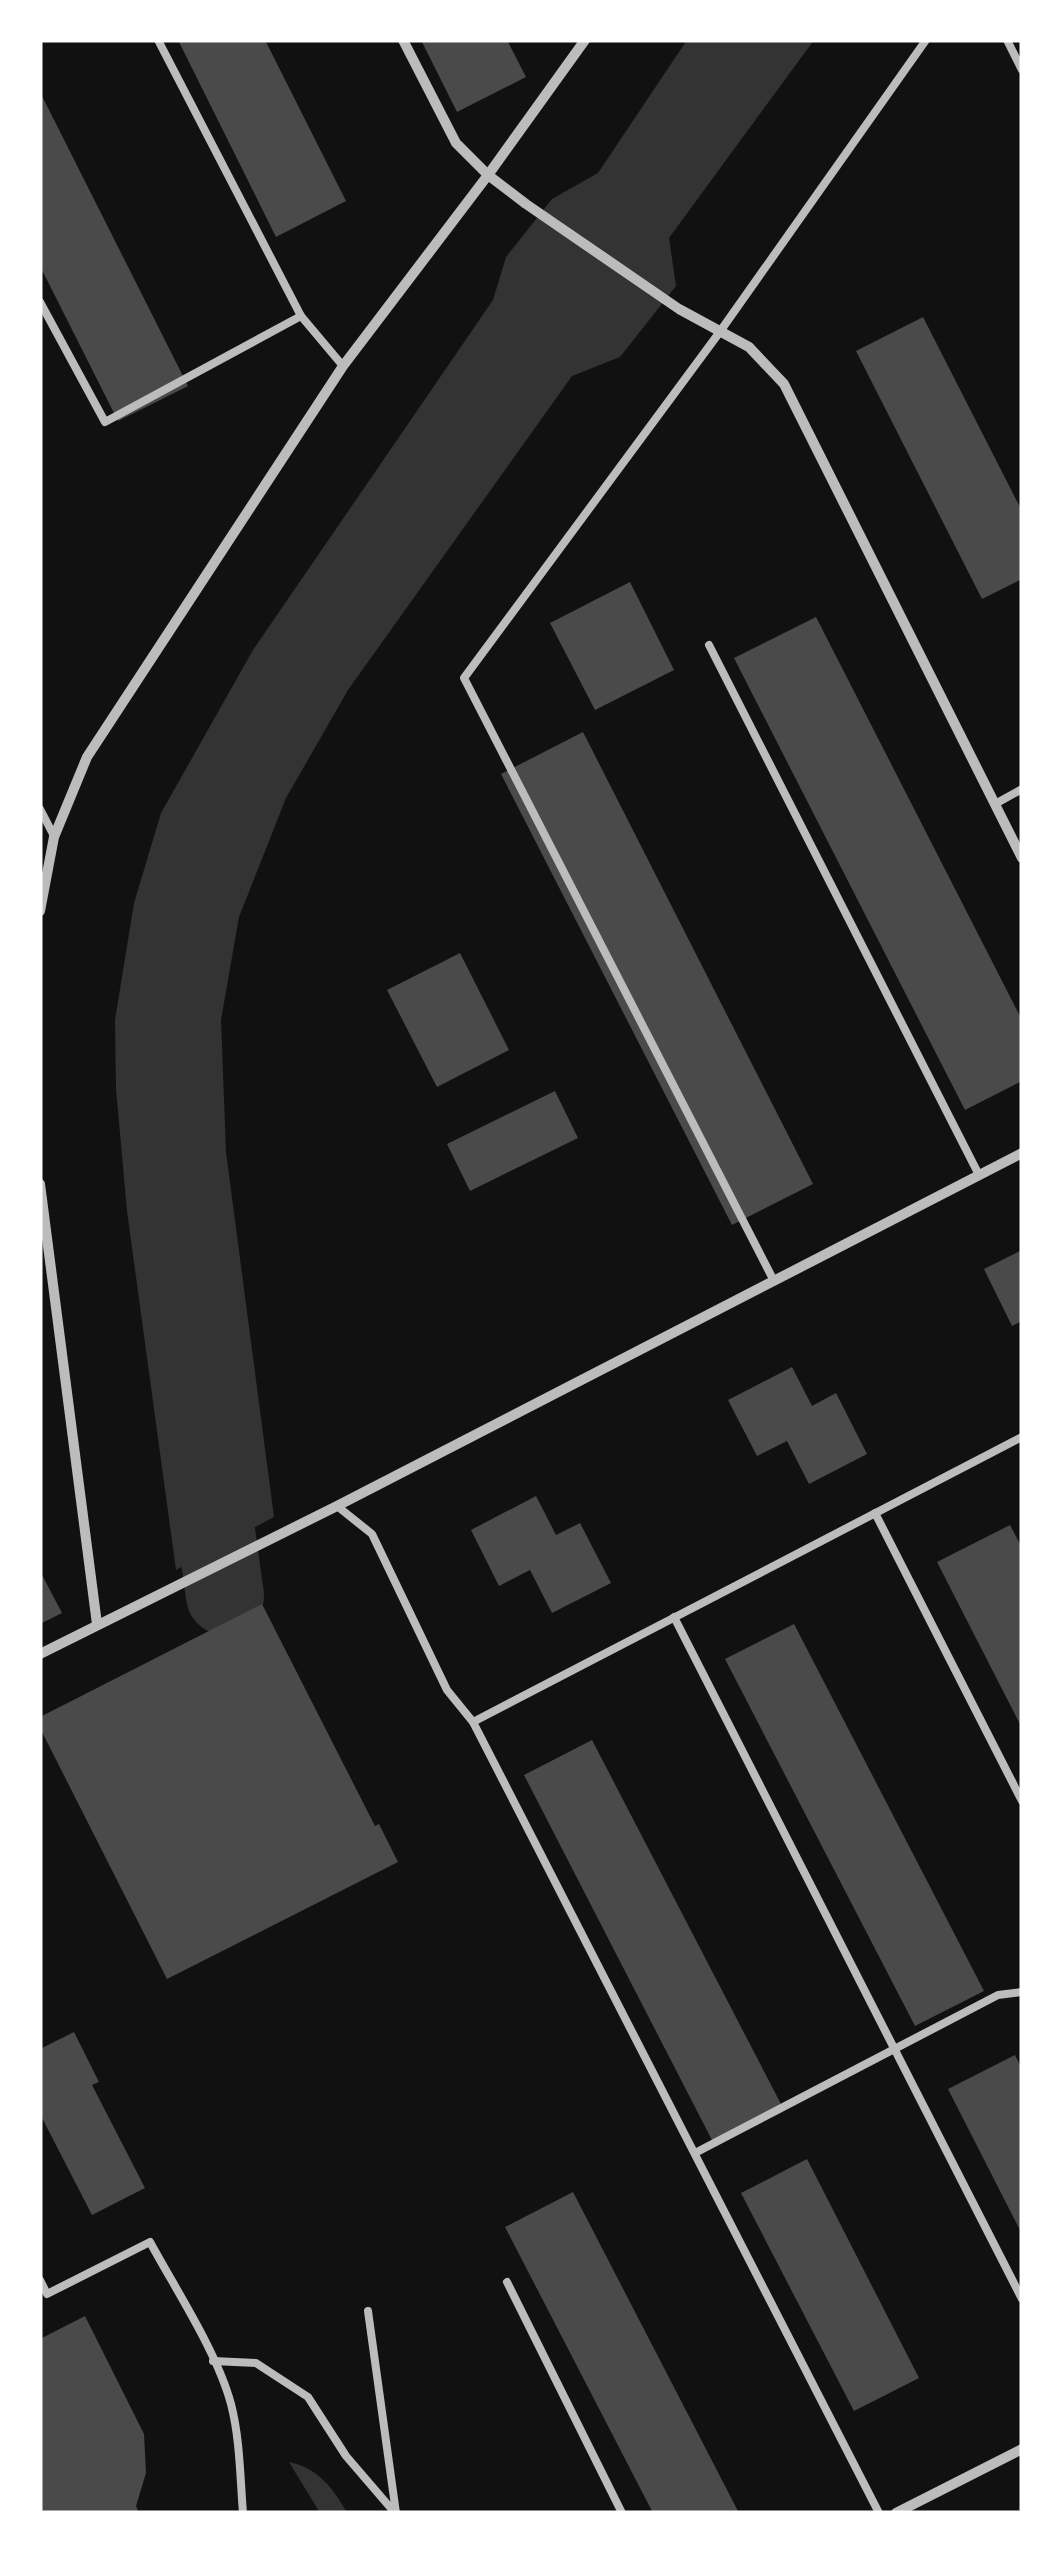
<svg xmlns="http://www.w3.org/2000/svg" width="1062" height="2553" viewBox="0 0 1062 2553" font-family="'Source Sans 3',sans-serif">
	<rect width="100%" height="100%" fill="#111"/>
	<g fill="#333">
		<path d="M 687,40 L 814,40 L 669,238 L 676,286 L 620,357 L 572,376 L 348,690 L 286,798 L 239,917 L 221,1020 L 226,1152 L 274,1517 L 176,1570 L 127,1211 L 116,1089 L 115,1020 L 134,903 L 161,813 L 253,650 L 493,300 L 506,257 L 552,199 L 598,173 Z"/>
		<path d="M 289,2462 C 318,2468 333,2488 347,2513 L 320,2513 Z"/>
	</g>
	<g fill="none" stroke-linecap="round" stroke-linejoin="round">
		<path stroke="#333" stroke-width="78" d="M 204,1444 L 225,1596"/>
	</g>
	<g fill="#4a4a4a">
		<path d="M 178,40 L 265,40 L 346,201 L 276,237 Z"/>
		<path d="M 421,40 L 507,40 L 526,77 L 457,112 Z"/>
		<path d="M 40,92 L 188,386 L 118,421 L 40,266 Z"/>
		<path d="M 923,317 L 1022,511 L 1022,579 L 982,599 L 856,351 Z"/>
		<path d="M 630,582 L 674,670 L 595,710 L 550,623 Z"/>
		<path d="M 816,617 L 1022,1020 L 1022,1081 L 965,1110 L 734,658 Z"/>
		<path d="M 583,732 L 813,1184 L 732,1225 L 501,774 Z"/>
		<path d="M 460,953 L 509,1050 L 437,1087 L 387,990 Z"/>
		<path d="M 555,1091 L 578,1138 L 470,1191 L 447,1144 Z"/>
		<path d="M 1022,1250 L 1022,1321 L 1012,1326 L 984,1269 Z"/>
		<path d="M 792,1367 L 812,1406 L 836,1393 L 867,1454 L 809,1484 L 787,1441 L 757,1456 L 728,1400 Z"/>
		<path d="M 536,1496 L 556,1535 L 580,1523 L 611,1583 L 552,1613 L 530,1570 L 499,1586 L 471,1530 Z"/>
		<path d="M 1010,1525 L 1022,1548 L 1022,1728 L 937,1562 Z"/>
		<path d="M 40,1571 L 62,1613 L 40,1624 Z"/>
		<path d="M 262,1604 L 375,1826 L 379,1824 L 398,1862 L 167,1979 L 40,1728 L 40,1717 Z"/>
		<path d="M 794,1624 L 984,1991 L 915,2026 L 725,1659 Z"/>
		<path d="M 592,1740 L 782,2106 L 713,2142 L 524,1775 Z"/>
		<path d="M 74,2032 L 99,2082 L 92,2085 L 145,2188 L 92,2215 L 40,2114 L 40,2049 Z"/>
		<path d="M 1015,2055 L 1022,2069 L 1022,2234 L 948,2089 Z"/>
		<path d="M 807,2159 L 919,2378 L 854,2411 L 741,2193 Z"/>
		<path d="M 573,2192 L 739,2513 L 653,2513 L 505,2227 Z"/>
		<path d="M 85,2316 L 144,2434 L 146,2473 L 136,2506 L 139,2513 L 40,2513 L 40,2339 Z"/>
	</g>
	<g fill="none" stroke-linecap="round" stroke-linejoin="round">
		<g stroke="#bcbcbc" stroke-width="8">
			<path d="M 158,40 L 301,316 L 343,366"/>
			<path d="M 1007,40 L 1022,70"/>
			<path d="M 40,302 L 105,422 L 301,316"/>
			<path d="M 709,645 L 979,1175"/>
			<path d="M 995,804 L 1022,789"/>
			<path d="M 40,809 L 54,836"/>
			<path d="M 774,1281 L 464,678 L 719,333 L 926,40"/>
			<path d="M 337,1506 L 372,1534 L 447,1690 L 473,1722 L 879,2513"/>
			<path d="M 875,1513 L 1022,1801"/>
			<path d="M 674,1617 L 1022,2299"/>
			<path d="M 473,1722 L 1022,1437"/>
			<path d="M 695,2153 L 998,1995 L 1022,1992"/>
			<path d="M 40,2280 L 47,2294 L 150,2242 C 176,2290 217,2352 231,2404 C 240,2439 240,2476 243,2513"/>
			<path d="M 507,2282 L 622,2513"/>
			<path d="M 368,2311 L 396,2513"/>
			<path d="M 213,2361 L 256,2363 L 308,2397 L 346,2456 L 395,2513"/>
		</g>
		<g stroke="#bcbcbc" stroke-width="10">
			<path d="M 403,40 L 456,143 L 488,175 L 526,204 L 679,309 L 749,347 L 784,384 L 1022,858"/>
			<path d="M 40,911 L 54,837 L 87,757 L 343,366 L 488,175 L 585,40"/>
			<path d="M 40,1184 L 97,1624"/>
			<path d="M 40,1654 L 337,1506 L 1022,1153"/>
			<path d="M 896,2513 L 1022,2449"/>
		</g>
	</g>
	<rect width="1062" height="2553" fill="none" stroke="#ffffff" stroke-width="85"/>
</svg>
